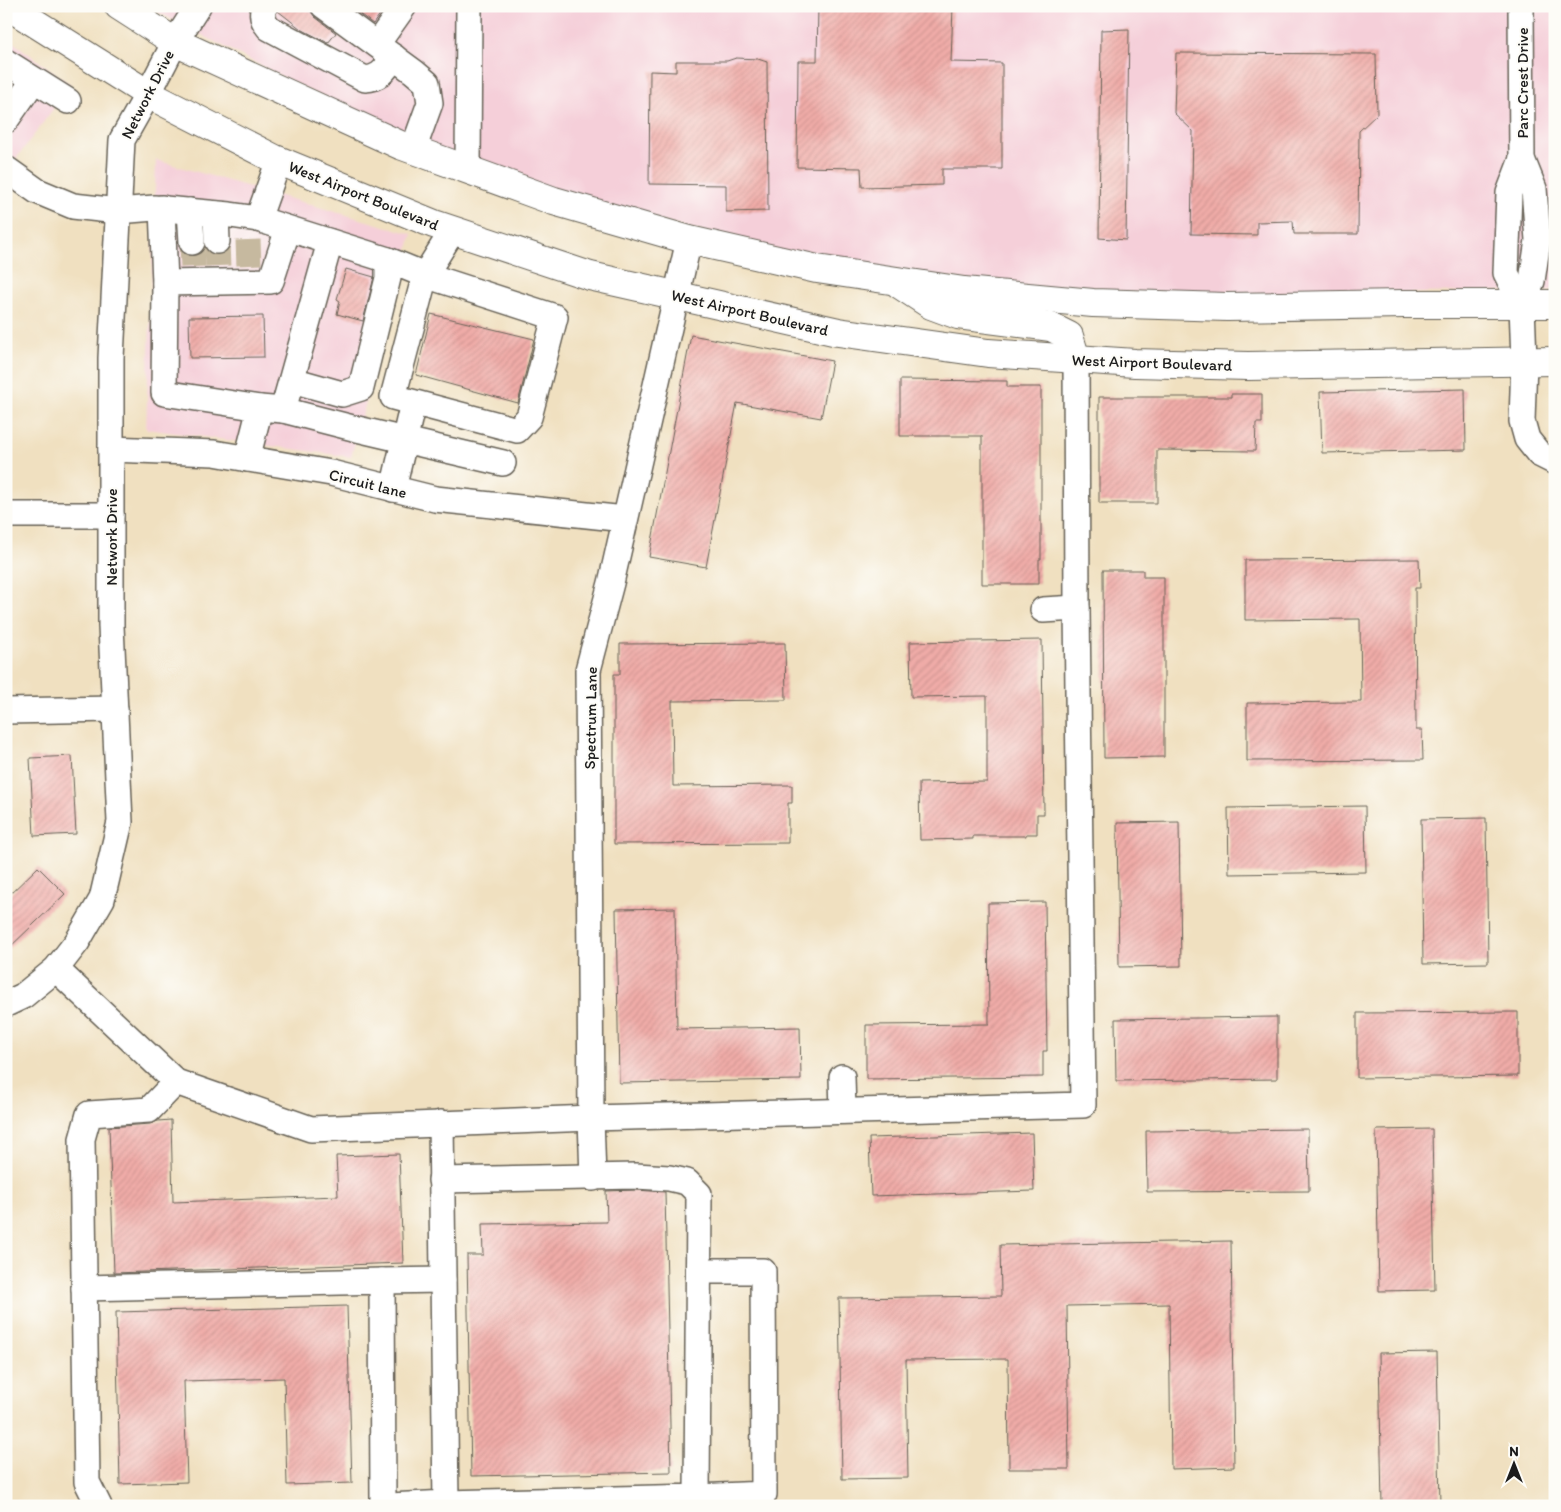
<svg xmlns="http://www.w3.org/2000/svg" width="1561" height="1512" viewBox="0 0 1561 1512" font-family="Itim,sans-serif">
	<defs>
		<pattern id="building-hatch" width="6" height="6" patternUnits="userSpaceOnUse" patternTransform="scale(1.25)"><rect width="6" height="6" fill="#f0aca8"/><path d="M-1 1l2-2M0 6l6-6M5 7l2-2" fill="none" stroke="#cd9390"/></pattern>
	</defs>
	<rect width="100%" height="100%" fill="#fdfcf7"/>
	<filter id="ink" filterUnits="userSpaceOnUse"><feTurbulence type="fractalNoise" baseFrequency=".02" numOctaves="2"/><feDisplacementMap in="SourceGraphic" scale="10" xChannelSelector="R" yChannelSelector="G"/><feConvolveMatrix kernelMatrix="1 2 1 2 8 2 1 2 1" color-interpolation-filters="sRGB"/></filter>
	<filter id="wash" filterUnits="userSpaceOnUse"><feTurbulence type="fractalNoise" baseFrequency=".0096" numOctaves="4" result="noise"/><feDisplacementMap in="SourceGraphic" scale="20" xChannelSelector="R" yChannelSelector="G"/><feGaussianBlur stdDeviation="1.12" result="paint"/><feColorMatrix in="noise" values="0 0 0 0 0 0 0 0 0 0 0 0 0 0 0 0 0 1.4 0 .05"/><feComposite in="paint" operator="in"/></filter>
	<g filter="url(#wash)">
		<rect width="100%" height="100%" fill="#f0e0c0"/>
		<g fill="#f5cfd9">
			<path d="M 146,6 L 1555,6 L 1555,290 L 1250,297 L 1037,290 L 813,259 L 579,201 L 375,125 Z"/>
			<path d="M 6,37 L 71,85 L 13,163 L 6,158 Z"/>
			<path d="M 156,160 L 412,234 L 351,457 L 146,429 Z"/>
		</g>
		<g id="blocks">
			<g fill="url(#building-hatch)">
				<path d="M 279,6 L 310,6 L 311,12 L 315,17 L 336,33 L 328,43 L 301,29 L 278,11 Z"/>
				<path d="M 349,6 L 386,6 L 373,24 Z"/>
				<path d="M 818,6 L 953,6 L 951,62 L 1002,63 L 1002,169 L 942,169 L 942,185 L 862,187 L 861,168 L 797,167 L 798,61 L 817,61 Z"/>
				<path d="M 1129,29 L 1126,240 L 1099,238 L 1101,30 Z"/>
				<path d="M 1176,53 L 1376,54 L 1377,114 L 1359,131 L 1358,234 L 1294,234 L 1293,221 L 1257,222 L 1257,235 L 1191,234 L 1193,131 L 1174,113 Z"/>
				<path d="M 736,58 L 758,59 L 767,62 L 768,211 L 726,212 L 726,185 L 649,184 L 650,71 L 676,72 L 676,61 L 727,61 Z"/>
				<path d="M 346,269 L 374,277 L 363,321 L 337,314 L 340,301 L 337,299 Z"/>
				<path d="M 431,314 L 534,339 L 518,403 L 416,375 Z"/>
				<path d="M 263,316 L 264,357 L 190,358 L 189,317 Z"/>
				<path d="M 691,335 L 832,361 L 821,418 L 737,403 L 706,567 L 649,557 Z"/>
				<path d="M 900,380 L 1007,381 L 1007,387 L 1041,387 L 1041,559 L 1039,559 L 1039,584 L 982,584 L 982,436 L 900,436 Z"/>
				<path d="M 1465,389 L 1466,450 L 1322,453 L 1320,392 Z"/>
				<path d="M 1231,394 L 1262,394 L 1262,423 L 1256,423 L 1255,451 L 1157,450 L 1157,503 L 1099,503 L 1099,397 L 1231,397 Z"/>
				<path d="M 1419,559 L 1420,588 L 1415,588 L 1416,730 L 1422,730 L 1423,760 L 1247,761 L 1247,703 L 1361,702 L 1360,619 L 1245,620 L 1245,560 Z"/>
				<path d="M 1103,570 L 1143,570 L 1143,577 L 1164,577 L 1164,757 L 1104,758 Z"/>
				<path d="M 1042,640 L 1044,814 L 1037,814 L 1037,834 L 1026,834 L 1026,836 L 973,836 L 973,839 L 920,840 L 919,783 L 987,782 L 987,696 L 911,697 L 910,642 Z"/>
				<path d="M 785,643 L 786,700 L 672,701 L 673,786 L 792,785 L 792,803 L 788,803 L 788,843 L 614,844 L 614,674 L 620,674 L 620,644 Z"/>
				<path d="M 72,756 L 76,834 L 34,836 L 30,758 Z"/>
				<path d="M 1365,806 L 1366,872 L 1229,874 L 1228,808 Z"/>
				<path d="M 1486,818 L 1488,963 L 1423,964 L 1421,819 Z"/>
				<path d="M 1179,822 L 1181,966 L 1119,967 L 1117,823 Z"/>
				<path d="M 38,867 L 65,894 L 6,951 L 6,898 Z"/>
				<path d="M 1045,902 L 1047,1051 L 1043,1051 L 1043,1077 L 866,1079 L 866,1025 L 989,1024 L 988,903 Z"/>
				<path d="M 675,908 L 677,1029 L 800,1027 L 801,1080 L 619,1083 L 616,909 Z"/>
				<path d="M 1518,1012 L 1518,1076 L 1357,1078 L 1357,1013 Z"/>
				<path d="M 1277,1017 L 1277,1079 L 1116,1081 L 1115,1019 Z"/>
				<path d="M 171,1120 L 173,1202 L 338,1196 L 336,1156 L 399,1154 L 403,1263 L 114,1273 L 109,1127 L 150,1124 L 158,1121 Z"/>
				<path d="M 1308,1129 L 1309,1191 L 1147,1192 L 1146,1131 Z"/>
				<path d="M 1432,1129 L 1435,1290 L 1379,1291 L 1376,1130 Z"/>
				<path d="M 1032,1133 L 1034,1191 L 871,1196 L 869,1138 Z"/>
				<path d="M 636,1190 L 665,1192 L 671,1472 L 471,1476 L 467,1255 L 483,1255 L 482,1224 L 607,1222 L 606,1191 Z"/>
				<path d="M 1231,1241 L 1234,1467 L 1171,1469 L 1169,1304 L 1067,1306 L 1069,1469 L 1009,1469 L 1008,1359 L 906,1360 L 908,1478 L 842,1479 L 839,1298 L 1001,1296 L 1000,1245 Z"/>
				<path d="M 347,1306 L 352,1483 L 287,1485 L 284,1378 L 184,1381 L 187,1482 L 120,1484 L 116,1312 Z"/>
				<path d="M 1437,1352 L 1440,1506 L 1382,1506 L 1379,1353 Z"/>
			</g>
		</g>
	</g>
	<g filter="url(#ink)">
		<use href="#blocks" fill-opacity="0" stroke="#666155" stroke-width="1"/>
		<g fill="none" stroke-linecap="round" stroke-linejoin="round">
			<g stroke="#c6b99f" stroke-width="25" stroke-dasharray="25 12" stroke-linecap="butt">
				<path d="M 248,240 L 249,267"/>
				<path d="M 217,241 L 218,269"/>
				<path d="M 192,242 L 193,268"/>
			</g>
			<defs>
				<g id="minor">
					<path d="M 265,6 C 260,15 263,21 269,28 L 365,79 C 381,78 385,69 394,57"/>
					<path d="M 324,6 L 414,72 L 427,83 L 430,103 L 413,150"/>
					<path d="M 1521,6 L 1522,159 L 1534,189 L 1538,240 L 1532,281 L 1522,305 L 1524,361 L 1522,421 L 1527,439 L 1539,454 L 1555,462"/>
					<path d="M 377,44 L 404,6"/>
					<path d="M 6,62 L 68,101"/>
					<path d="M 6,120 L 34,80"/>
					<path d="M 1522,159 L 1509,193 L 1506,273 L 1522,305"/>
					<path d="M 6,169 L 37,191 L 73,206 L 118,211 L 154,208 L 230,215 L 258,219 L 388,260 L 425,275 L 555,317 L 529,417 L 517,430 L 393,397 L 425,275 L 453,230"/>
					<path d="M 468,170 L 469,6"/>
					<path d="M 162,208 L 165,283 L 164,393 L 260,408"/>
					<path d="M 190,211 L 192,242"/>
					<path d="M 216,214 L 217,241"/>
					<path d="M 258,219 L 279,160"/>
					<path d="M 165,283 L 271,281 L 288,229"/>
					<path d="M 292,380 L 342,394 L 361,388 L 388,278 L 388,260"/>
					<path d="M 283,410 L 353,428 L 503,463"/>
					<path d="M 111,449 L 214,453 L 331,473 L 435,499 L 625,519"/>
					<path d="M 247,459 L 260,408 L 283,410 L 330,242"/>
					<path d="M 393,489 L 413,403"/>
					<path d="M 6,515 L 111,515"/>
					<path d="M 1043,610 L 1077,608"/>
					<path d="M 6,711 L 115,709"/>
					<path d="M 56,969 L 176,1082 L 311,1129 L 591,1118 L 1083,1105 L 1077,608 L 1076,359"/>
					<path d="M 6,1004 L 23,996 L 56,969 L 77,942 L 102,899 L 120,822 L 111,626 L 111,358 L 122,140 L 148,94 L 175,42 L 198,6"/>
					<path d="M 842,1077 L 843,1111"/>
					<path d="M 593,1178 L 591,1118 L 588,670 L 611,583 L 689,240"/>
					<path d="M 441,1180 L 636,1176 L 669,1178 L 687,1182 L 699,1194 L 697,1497 L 446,1503"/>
					<path d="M 382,1281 L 443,1280"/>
					<path d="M 84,1288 L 382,1281 L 383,1506"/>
					<path d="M 697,1497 L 764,1494 L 763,1271 L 699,1271"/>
					<path d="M 99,1506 L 87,1482 L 82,1139 L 89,1114 L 149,1110 L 176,1082"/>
					<path d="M 390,1506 L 446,1503 L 441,1123"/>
				</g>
				<g id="major">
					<path d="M 8,6 L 148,94 L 275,159 L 434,224 L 590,276 L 838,332 L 988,353 L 1135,363 L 1248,366 L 1555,361"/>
					<path d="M 119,6 L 175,42 L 400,145 L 554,201 L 689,240 L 817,269 L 964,291 L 1093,303 L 1227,307 L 1404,304 L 1555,304"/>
					<path d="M 899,284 L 931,305 L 958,315 L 1051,327 L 1069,336 L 1076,359"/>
				</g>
			</defs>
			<use href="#minor" stroke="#666155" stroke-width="28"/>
			<use href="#major" stroke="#666155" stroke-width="30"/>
			<use href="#minor" stroke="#fff" stroke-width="25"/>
			<use href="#major" stroke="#fff" stroke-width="28"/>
		</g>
	</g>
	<g text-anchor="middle" stroke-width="4" stroke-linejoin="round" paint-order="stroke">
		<g font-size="16" fill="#1c1c1c" stroke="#fdfcf7">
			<text transform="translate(1522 83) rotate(-90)" y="6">Parc Crest Drive</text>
			<text transform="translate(147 94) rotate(-63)" y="6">Network Drive</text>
			<text transform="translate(364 195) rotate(22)" y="6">West Airport Boulevard</text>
			<text transform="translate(750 312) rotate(13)" y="6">West Airport Boulevard</text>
			<text transform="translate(1152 362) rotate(2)" y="6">West Airport Boulevard</text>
			<text transform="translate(368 483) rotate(14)" y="6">Circuit lane</text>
			<text transform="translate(111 537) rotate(-90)" y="6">Network Drive</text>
			<text transform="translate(590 718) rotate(-89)" y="6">Spectrum Lane</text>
		</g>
	</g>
	<rect width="1561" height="1512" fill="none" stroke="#fdfcf7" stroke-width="25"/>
	<g transform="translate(1514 1464)" stroke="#fdfcf7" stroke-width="4" paint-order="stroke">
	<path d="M0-4L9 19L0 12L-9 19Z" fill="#1c1c1c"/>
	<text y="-8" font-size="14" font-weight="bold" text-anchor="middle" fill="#1c1c1c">N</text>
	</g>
</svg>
